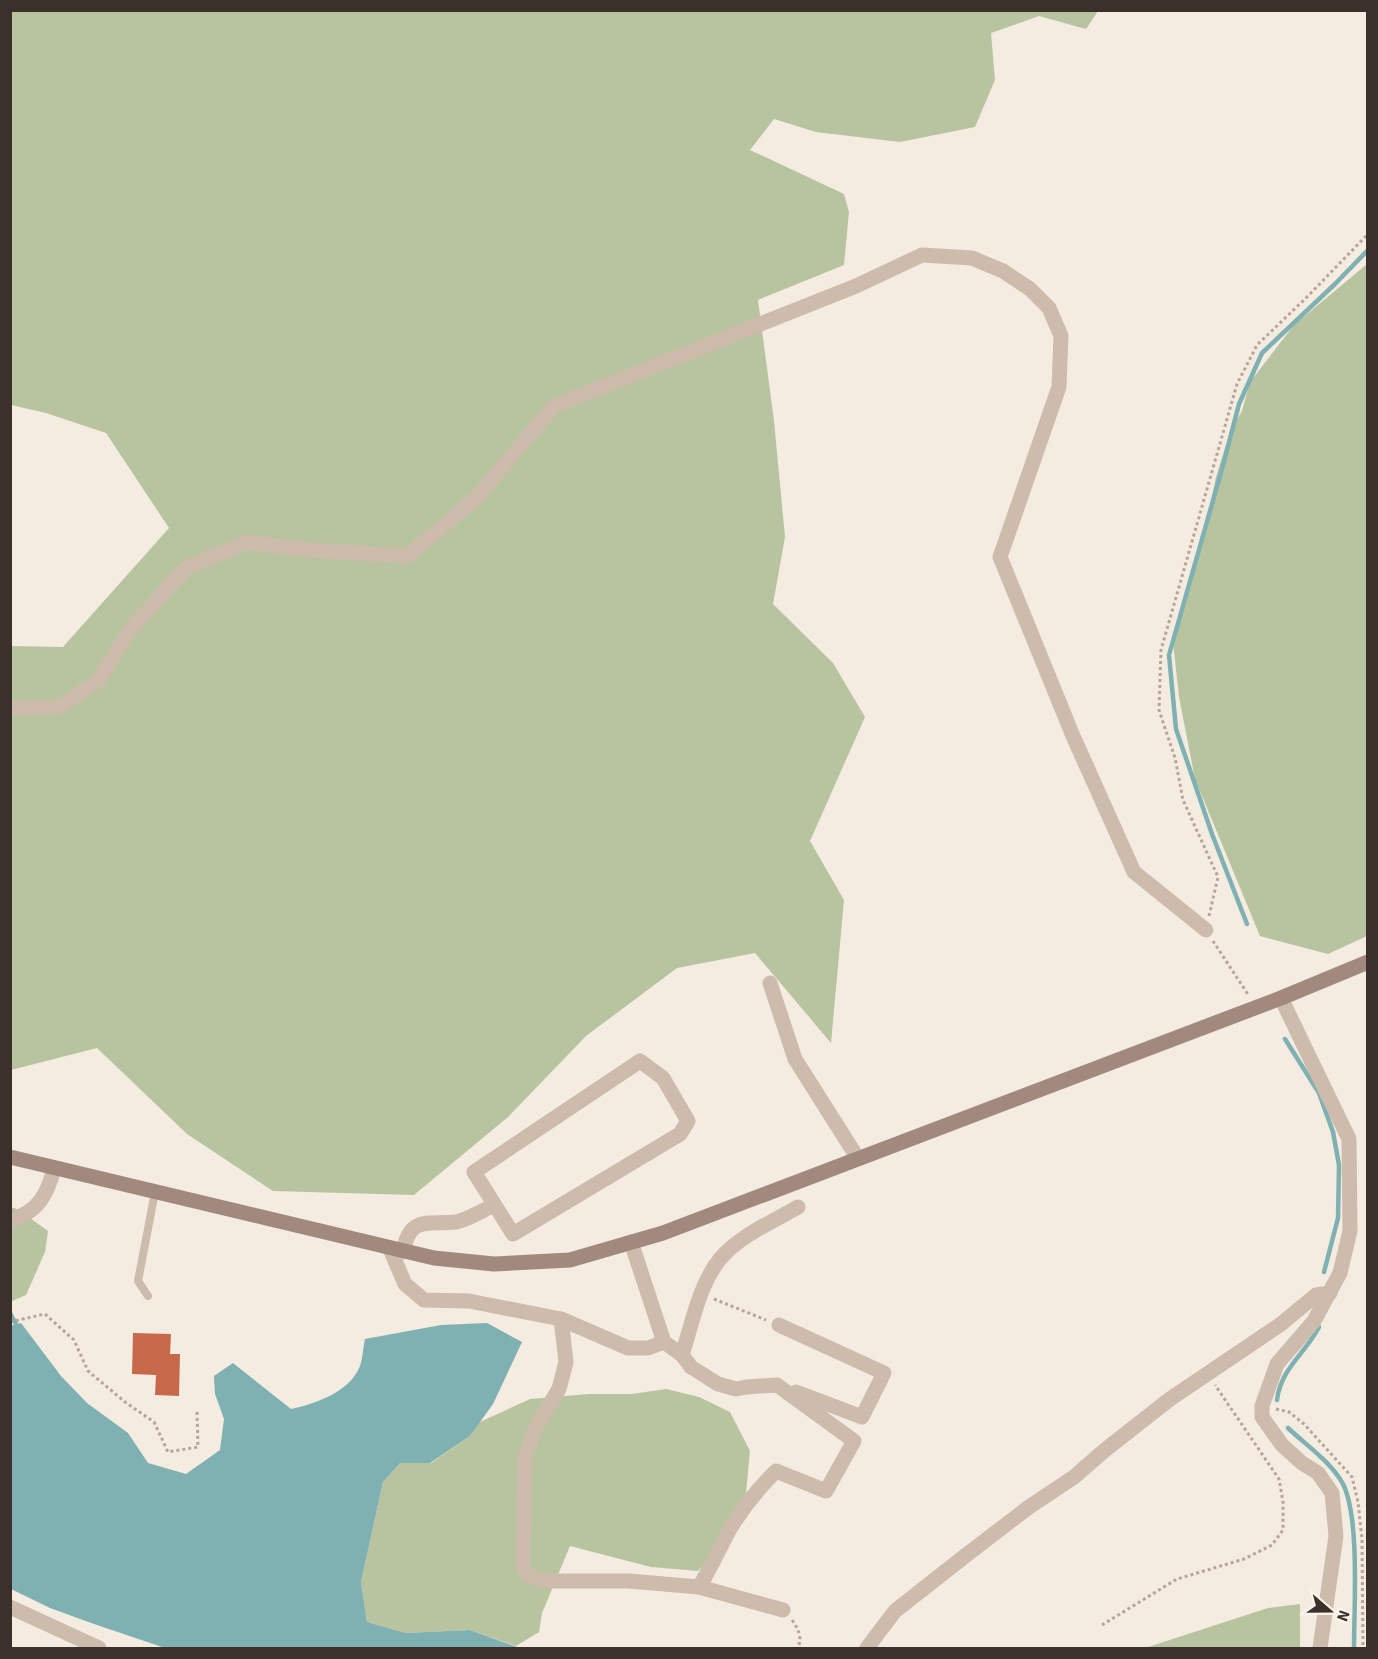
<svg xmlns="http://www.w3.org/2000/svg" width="1378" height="1659" viewBox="0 0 1378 1659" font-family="'Source Sans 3',sans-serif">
	<rect width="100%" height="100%" fill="#f4ebe1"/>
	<g fill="#b8c4a0">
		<path d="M 11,11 L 1098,11 L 1086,29 L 1039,16 L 991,33 L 995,80 L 975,127 L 900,142 L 816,132 L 774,119 L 750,150 L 844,194 L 849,212 L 844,265 L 758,300 L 774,421 L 785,537 L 773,604 L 833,663 L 865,717 L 810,841 L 844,900 L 831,1043 L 755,953 L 677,968 L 586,1036 L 508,1117 L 414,1195 L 273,1191 L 187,1134 L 97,1048 L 11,1070 L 11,646 L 63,647 L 169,528 L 106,433 L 46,413 L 11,405 Z"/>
		<path d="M 1367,264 L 1367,936 L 1328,954 L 1260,936 L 1195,779 L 1179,697 L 1173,642 L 1205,531 L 1216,477 L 1231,429 L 1242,411 L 1250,382 L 1294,325 Z"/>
		<path d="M 10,1207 L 17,1209 L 48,1231 L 45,1252 L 26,1295 L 12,1301 Z"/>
		<path d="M 666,1389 L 699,1397 L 730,1412 L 750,1451 L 746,1493 L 733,1534 L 698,1571 L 651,1567 L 570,1546 L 542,1613 L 539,1632 L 516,1646 L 470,1630 L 406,1633 L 367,1622 L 361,1582 L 383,1482 L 400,1463 L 431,1463 L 470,1436 L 480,1422 L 530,1399 L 589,1394 L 632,1394 Z"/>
		<path d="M 1300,1604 L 1300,1648 L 1145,1648 L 1268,1608 Z"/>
	</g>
	<path fill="#7fb0b2" d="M 21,1323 L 61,1376 L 87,1403 L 128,1433 L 148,1463 L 186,1474 L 220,1450 L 224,1419 L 215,1394 L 214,1376 L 233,1363 L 291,1409 C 315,1404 350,1392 360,1366 C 363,1358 363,1347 365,1339 L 441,1325 L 487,1323 L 522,1342 L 493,1404 L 470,1436 L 430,1463 L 400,1463 L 383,1482 L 361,1582 L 367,1622 L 406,1633 L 470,1630 L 520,1648 L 176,1648 L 162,1647 L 94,1624 L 50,1608 L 11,1589 L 10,1326 Z"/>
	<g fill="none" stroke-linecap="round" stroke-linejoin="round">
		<g stroke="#7fb0b2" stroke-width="4.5">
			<path d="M 1247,924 L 1212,834 L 1176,729 L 1169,655 L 1222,469 L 1239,404 L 1262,353 L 1335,284 L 1368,250"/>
			<path d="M 1285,1039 L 1319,1093 L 1333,1132 L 1339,1165 L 1338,1218 L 1324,1272"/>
			<path d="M 10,1313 L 18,1328"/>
			<path d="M 1277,1400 C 1281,1368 1305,1354 1319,1327"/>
			<path d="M 1288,1428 C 1306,1445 1331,1462 1343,1484 C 1360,1518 1354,1608 1354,1648"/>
		</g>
	</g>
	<path fill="#c8694b" d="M 133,1333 L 171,1334 L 170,1354 L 180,1354 L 179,1396 L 155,1395 L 156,1375 L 132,1374 Z"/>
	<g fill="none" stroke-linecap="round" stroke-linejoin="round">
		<g stroke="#b9a596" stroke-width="3" stroke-dasharray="3 3" stroke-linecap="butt">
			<path d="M 1209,916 L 1218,877 L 1183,800 L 1175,758 L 1159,710 L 1161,650 L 1237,384 L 1257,345 L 1307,297 L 1368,234"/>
			<path d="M 1213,941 L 1249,996"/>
			<path d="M 714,1299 L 766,1320"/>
			<path d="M 10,1322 L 45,1314 L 74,1340 L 88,1371 L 125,1402 L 154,1422 L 168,1452 L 198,1447 L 197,1411"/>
			<path d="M 1276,1409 L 1289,1412 L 1304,1424 L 1352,1477 L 1358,1502 L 1362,1539 L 1363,1648"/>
			<path d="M 792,1620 C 799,1630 802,1637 798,1648"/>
			<path d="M 1102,1625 L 1177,1579 L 1244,1559 L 1272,1545 L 1283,1530 L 1283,1502 L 1279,1479 L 1215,1385"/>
		</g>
		<path stroke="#cdbbac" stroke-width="8" d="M 148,1296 L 138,1281 L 155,1192"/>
		<g stroke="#cdbbac" stroke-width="15">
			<path d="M 10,708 L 59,707 L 98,681 L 129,631 L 186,568 L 247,542 L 309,550 L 408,556 L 477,497 L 554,406 L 856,286 L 922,255 L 972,258 L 1003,271 L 1030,289 L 1049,308 L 1061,336 L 1059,387 L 1000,557 L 1073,736 L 1134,872 L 1206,930"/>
			<path d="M 770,983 L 795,1059 L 857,1157"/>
			<path d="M 1281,998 L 1349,1139 L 1350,1231 L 1340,1273 L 1314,1321 L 1277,1364 L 1262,1406 L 1262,1417 L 1282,1445 L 1302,1463 L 1318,1473 L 1332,1493 L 1336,1536 L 1320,1648"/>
			<path d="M 640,1061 L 663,1078 L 688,1121 L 680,1134 L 513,1234 L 474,1172 Z"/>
			<path d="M 10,1220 C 38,1213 48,1193 54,1168"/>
			<path d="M 631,1242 L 664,1342 L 682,1355 L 691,1367 L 718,1384 L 736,1389 L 746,1387 L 777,1385 L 854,1441 L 826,1491 L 776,1471 C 758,1489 743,1507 730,1529 C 719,1549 711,1568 699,1587"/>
			<path d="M 390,1249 L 405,1284 L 424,1300 L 469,1301 L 561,1319 L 628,1348 L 648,1348 L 664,1342"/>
			<path d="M 403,1252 C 410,1215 427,1225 456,1222 C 468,1220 483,1210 494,1205"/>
			<path d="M 561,1319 L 566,1362 L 559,1389 L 536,1427 L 525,1458 L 523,1565 L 527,1575 L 547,1581 L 629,1581 L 699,1587 L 783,1610"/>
			<path d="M 779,1325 L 884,1373 L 862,1417 L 796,1392"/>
			<path d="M 682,1355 C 692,1324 699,1285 720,1259 C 739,1236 772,1222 798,1207"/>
			<path d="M 10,1607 L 99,1648"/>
			<path d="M 867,1648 L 895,1611 L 965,1556 L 1029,1507 L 1074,1477 L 1105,1450 L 1170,1399 L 1281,1324 L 1316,1295 L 1330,1293"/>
		</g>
		<path stroke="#a18a7d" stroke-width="15" d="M 10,1157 L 434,1258 L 494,1264 L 570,1260 L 663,1233 L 1281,998 L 1368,962"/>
	</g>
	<rect width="1378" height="1659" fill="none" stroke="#3b302b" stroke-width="24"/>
	<g transform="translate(1330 1611) rotate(110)" stroke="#fbf5ee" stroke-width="4.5" paint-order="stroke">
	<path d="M0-4.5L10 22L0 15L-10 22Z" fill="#3b302b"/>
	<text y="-9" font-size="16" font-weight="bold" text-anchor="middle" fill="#3b302b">N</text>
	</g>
</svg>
